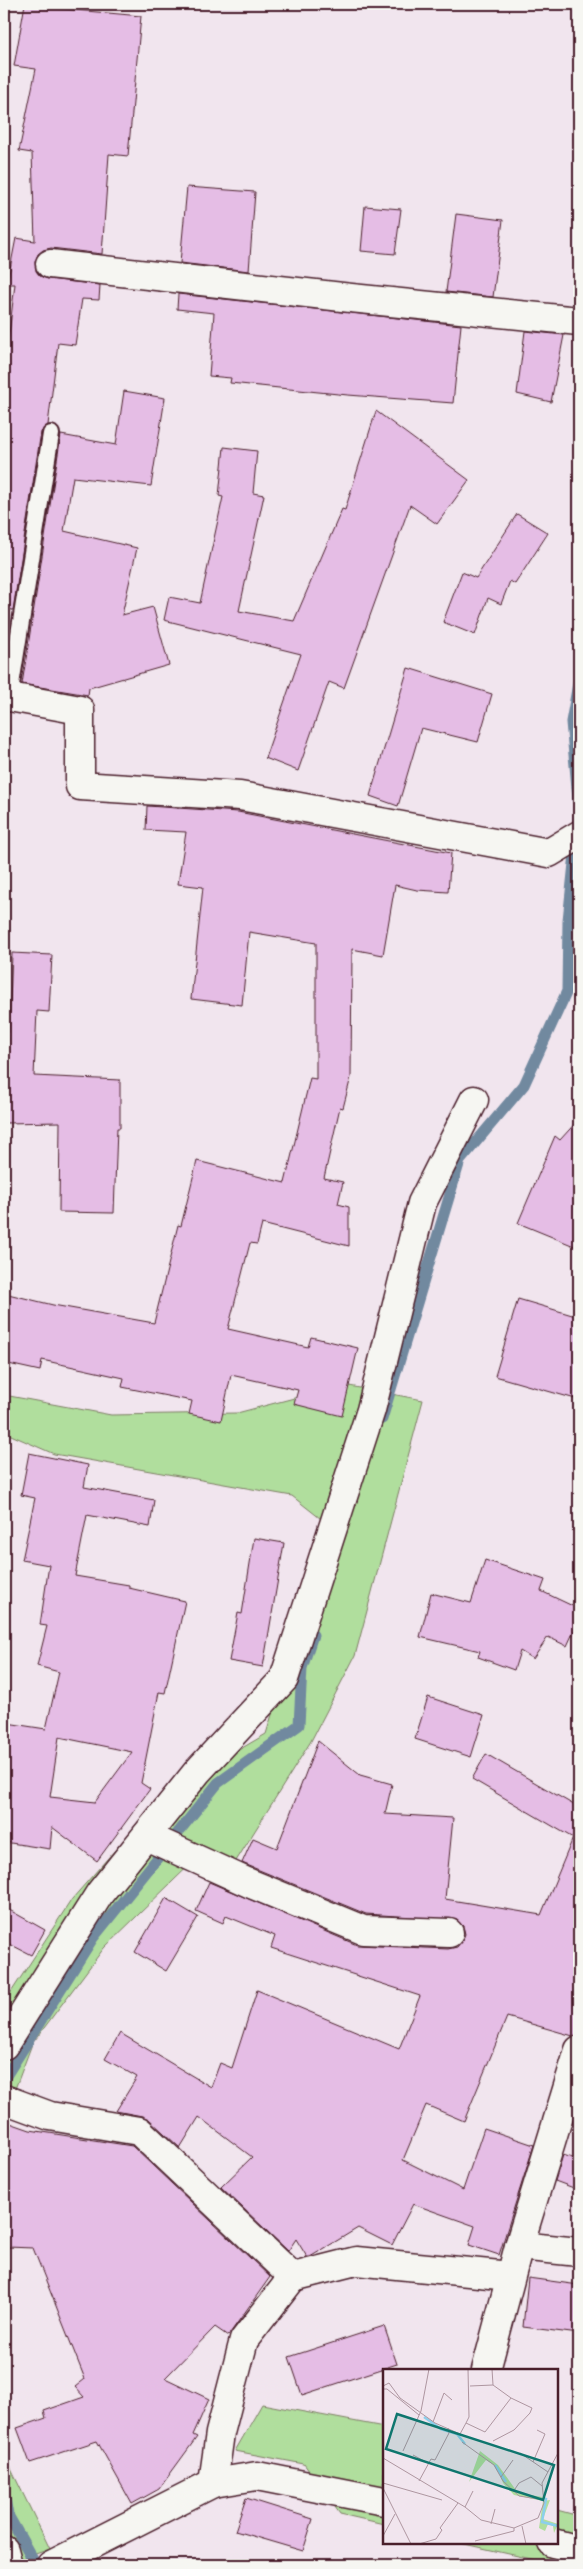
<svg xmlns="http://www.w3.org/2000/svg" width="583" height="2569" viewBox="0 0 583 2569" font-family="'Shantell Sans',sans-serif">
	<rect width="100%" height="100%" fill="#f1e5ee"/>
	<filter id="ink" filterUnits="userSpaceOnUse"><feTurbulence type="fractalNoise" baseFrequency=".02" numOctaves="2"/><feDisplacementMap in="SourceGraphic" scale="10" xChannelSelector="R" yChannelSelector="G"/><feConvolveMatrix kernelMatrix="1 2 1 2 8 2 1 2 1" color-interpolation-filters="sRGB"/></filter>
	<g filter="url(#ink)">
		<g fill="#b0de9d" stroke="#7d7e64">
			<path d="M 344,1385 L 423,1400 L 355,1656 L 311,1741 L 236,1861 L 206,1849 L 104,1948 L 32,2044 L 4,2118 L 4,2003 L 72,1899 L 165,1793 L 266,1734 L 330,1526 L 292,1496 L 54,1454 L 4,1432 L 4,1395 L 111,1415 L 237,1413 Z"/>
			<path d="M 262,2404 L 384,2427 L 384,2524 L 340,2514 L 304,2464 L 235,2451 Z"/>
			<path d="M 4,2420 L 11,2469 L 50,2549 L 4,2565 Z"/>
			<path d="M 557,2510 L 579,2516 L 579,2565 L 558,2565 L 460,2543 L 557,2543 Z"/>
		</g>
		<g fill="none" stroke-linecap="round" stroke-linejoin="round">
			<g stroke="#71899f" stroke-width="11">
				<path d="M 579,678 L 571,722 L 579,810"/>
				<path d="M 382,1419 L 460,1161 L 524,1085 L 567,991 L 568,920 L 579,816"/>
				<path d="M 4,2079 L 93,1938 L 218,1783 L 299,1725 L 302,1668 L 313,1635"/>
				<path d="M 4,2493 L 8,2515 L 36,2565"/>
			</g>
		</g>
		<g fill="#e5bde5" stroke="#4a1f2b" fill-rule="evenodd">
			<path d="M 25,4 L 53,4 L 53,8 L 141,16 L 128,156 L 109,154 L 102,254 L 51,248 L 43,250 L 38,254 L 35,262 L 36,271 L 40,276 L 48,279 L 100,285 L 99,300 L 82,299 L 75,345 L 58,343 L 48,425 L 41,432 L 13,610 L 4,609 L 4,376 L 15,284 L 7,284 L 16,238 L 35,241 L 32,153 L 19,151 L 36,69 L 14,66 Z"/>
			<path d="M 187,187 L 255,192 L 249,271 L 180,263 Z"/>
			<path d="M 365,206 L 401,209 L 395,254 L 361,251 Z"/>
			<path d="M 456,214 L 503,220 L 493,297 L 446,292 Z"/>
			<path d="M 178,294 L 461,325 L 453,403 L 348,395 L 230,383 L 231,378 L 209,376 L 214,313 L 177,309 Z"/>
			<path d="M 525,331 L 564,335 L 551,402 L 517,394 Z"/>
			<path d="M 124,391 L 165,398 L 151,486 L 73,477 L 64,531 L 137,548 L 122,615 L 153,607 L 169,665 L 89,688 L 88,695 L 22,684 L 61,435 L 116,445 Z"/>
			<path d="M 376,411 L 469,480 L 437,524 L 410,505 L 344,688 L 329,682 L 298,771 L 265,758 L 301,654 L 164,620 L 169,597 L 200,603 L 223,497 L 219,496 L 224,447 L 257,451 L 253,493 L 264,495 L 239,611 L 294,621 L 342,509 L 345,510 Z"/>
			<path d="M 517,514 L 548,533 L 515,584 L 510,581 L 501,604 L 488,598 L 475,635 L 443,622 L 462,572 L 476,578 Z"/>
			<path d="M 408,668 L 492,694 L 478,742 L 421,728 L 398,806 L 370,796 Z"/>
			<path d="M 147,806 L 238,812 L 451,853 L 448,892 L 417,890 L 395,885 L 383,955 L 352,949 L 351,1077 L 343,1108 L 340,1107 L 324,1178 L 343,1182 L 338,1204 L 349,1207 L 349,1246 L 262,1224 L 257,1244 L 250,1243 L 228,1329 L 308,1347 L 311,1337 L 358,1348 L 342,1416 L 294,1404 L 298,1390 L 231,1375 L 221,1421 L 189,1414 L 192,1401 L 122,1387 L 124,1378 L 42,1360 L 40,1371 L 4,1363 L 4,1293 L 53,1305 L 154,1323 L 178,1225 L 181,1226 L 197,1161 L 285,1183 L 310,1078 L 316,1079 L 316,943 L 249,932 L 242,1005 L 191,999 L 203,887 L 178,884 L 186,832 L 146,830 Z"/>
			<path d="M 12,953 L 52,955 L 49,1012 L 37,1011 L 34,1076 L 120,1080 L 120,1128 L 117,1128 L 114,1213 L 59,1212 L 60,1122 L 5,1123 Z"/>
			<path d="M 579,1119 L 579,1248 L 518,1223 L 555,1136 L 560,1140 Z"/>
			<path d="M 518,1299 L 579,1317 L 579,1400 L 495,1376 Z"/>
			<path d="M 29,1453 L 88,1465 L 84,1487 L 154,1500 L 150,1527 L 87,1515 L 75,1576 L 129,1585 L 129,1588 L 185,1601 L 165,1693 L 159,1692 L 141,1783 L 150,1789 L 97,1861 L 52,1827 L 50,1849 L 4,1842 L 4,1745 L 7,1723 L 46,1729 L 59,1672 L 37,1666 L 47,1626 L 40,1625 L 49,1565 L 22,1560 L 35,1498 L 21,1495 ZM 59,1737 L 132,1752 L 95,1802 L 50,1797 Z"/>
			<path d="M 254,1538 L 284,1543 L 263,1667 L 229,1661 L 238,1613 L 242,1614 Z"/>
			<path d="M 485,1560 L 545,1580 L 541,1591 L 579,1609 L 579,1620 L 567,1646 L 548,1637 L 533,1659 L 520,1651 L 514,1670 L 478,1657 L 480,1651 L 420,1637 L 431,1593 L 471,1603 Z"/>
			<path d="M 428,1697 L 484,1715 L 471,1757 L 415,1739 Z"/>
			<path d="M 318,1741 L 360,1775 L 392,1784 L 385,1814 L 453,1818 L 445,1899 L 541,1915 L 573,1838 L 472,1779 L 486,1754 L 579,1808 L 579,2035 L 573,2036 L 507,2017 L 464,2121 L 426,2105 L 403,2160 L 463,2190 L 484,2128 L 534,2145 L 499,2255 L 469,2245 L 475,2226 L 413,2204 L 392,2245 L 358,2228 L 310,2257 L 307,2257 L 296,2239 L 288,2251 L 221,2187 L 252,2157 L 199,2117 L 180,2148 L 149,2119 L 142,2116 L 116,2111 L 137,2077 L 105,2059 L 120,2033 L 211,2087 L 220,2063 L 232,2068 L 257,1990 L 399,2049 L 420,1996 L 271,1948 L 275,1936 L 226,1916 L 223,1923 L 196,1911 L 209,1882 L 357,1945 L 448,1949 L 457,1947 L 462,1941 L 465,1934 L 463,1926 L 457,1920 L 366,1914 L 242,1863 L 253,1838 L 277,1848 Z"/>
			<path d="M 166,1898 L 198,1917 L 166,1971 L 135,1952 Z"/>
			<path d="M 4,1907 L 45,1930 L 31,1955 L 4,1941 Z"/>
			<path d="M 10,2123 L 30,2130 L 132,2146 L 270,2277 L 228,2336 L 215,2327 L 165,2378 L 209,2399 L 193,2435 L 197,2437 L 159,2489 L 132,2504 L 97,2441 L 30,2463 L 17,2428 L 46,2418 L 44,2411 L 84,2397 L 75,2387 L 85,2379 L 33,2248 L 7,2247 L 7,2238 L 4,2238 L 4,2141 Z"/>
			<path d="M 563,2155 L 579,2160 L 579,2190 L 555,2181 Z"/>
			<path d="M 528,2278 L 579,2285 L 579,2334 L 523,2327 Z"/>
			<path d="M 384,2326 L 397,2364 L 302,2395 L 289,2357 Z"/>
			<path d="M 246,2498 L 313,2519 L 303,2551 L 235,2531 Z"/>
		</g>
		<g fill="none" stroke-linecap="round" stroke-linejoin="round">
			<defs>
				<path id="lane" d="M 9,697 L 51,434"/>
				<g id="street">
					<path d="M 50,264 L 351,298 L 579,321"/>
					<path d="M 4,696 L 80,710 L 80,786 L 240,796 L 549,853 L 579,835"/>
					<path d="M 146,1836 L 249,1883 L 363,1930 L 449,1933"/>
					<path d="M 4,2045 L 100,1893 L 197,1772 L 284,1679 L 371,1410 L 422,1203 L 474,1100"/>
					<path d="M 4,2099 L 50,2116 L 139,2131 L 293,2277 L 244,2340 L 220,2433 L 213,2483"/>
					<path d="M 519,2246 L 579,2252"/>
					<path d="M 293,2277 L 356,2261 L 510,2276"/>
					<path d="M 486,2370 L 519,2246 L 579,2050"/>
					<path d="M 553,2543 L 579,2550"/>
					<path d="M 4,2550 L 8,2565"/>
					<path d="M 51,2565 L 213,2483 L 257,2476 L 384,2501"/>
				</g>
			</defs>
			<use href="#lane" stroke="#4a1f2b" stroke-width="20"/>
			<use href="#street" stroke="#4a1f2b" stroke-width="31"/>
			<use href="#lane" stroke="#f6f6f2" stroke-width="16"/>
			<use href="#street" stroke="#f6f6f2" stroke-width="28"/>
		</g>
	</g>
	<g transform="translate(383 2369)">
		<rect width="175" height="175" fill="#f1e5ee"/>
		<path d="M 97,82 L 115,96 L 135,124 L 159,128 L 160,132 L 131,126 L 120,114 L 114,98 L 103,91 L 86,113 ZM 167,131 L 160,150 L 175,155 L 171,164 L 170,157 L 165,155 L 162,162 L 156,159 L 160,132 Z" fill="#b0de9d"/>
		<path fill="none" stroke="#8bcfec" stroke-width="2.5" d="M 41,48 L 58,60 L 74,65 L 82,75M 112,96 L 123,113M 161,129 L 163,130 L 159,153 L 175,157"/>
		<path fill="none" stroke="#ae96a0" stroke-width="1" d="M 109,0 L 110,16M 0,17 L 6,14 L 17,29 L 52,54 L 77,65 L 83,54 L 102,63 L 128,29 L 110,16 L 87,17M 0,20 L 4,20 L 36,46M 50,53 L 61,24 L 69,31M 83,54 L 86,48 L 85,0M 110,72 L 131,61 L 147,44 L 149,39 L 128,29M 79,73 L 111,96 L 120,112 L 136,127 L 161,131M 20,82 L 38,42 L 46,0M 137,84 L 165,103M 30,86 L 45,94M 0,89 L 82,138 L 98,151 L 131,159 L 155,149 L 161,134 L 159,114 L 175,84M 150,93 L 162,65 L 154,61M 118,108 L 130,91M 36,112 L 48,90 L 52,91 L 66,64 L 65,59M 0,114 L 59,131M 0,119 L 28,175M 130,123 L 136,114 L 148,108 L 159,117M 82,138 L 90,122M 108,155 L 112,140M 139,157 L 143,175M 0,167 L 12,145M 92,172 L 131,162 L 131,159M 36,175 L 53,170 L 59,161 L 57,159 L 75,134"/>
		<path fill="#0f766e" fill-opacity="0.15" stroke="#0f766e" stroke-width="2.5" d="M 14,45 L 171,96 L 160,131 L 3,80 Z"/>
		<rect width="175" height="175" fill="none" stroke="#4a1f2b" stroke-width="2.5"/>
	</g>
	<rect width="583" height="2569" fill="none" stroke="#f6f6f2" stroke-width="20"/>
	<rect x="10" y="10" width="563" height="2549" fill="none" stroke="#4a1f2b" stroke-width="2" filter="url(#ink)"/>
</svg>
